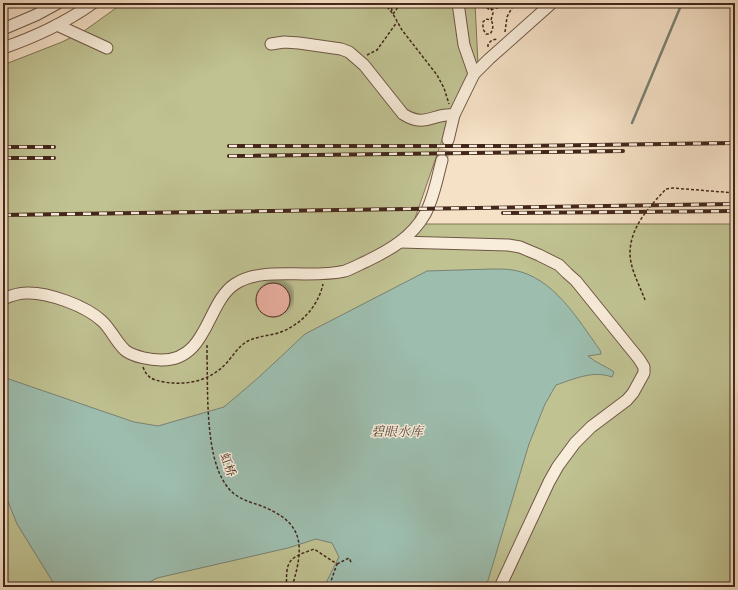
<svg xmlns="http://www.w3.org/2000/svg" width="738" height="590" viewBox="0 0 738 590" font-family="'Old Standard TT','Noto Serif SC',serif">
	<defs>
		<filter id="shadow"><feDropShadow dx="3.5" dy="-3.5" stdDeviation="2" flood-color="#0004"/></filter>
	</defs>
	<rect width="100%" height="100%" fill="#f5e1c6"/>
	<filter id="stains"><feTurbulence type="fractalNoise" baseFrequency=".005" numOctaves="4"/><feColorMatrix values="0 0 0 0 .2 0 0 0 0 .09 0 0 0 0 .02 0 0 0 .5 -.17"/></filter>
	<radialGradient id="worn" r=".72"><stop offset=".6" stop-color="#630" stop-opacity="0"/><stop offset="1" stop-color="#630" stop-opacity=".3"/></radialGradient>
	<path fill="#c0c292" stroke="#827456" d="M 123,3 L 475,3 L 478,64 L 448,123 L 413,224 L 735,224 L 735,587 L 3,587 L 3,65 L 62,42 L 84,31 Z"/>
	<path fill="#9dbeaf" stroke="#798273" d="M 492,269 C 499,269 507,269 513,270 C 554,277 578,320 600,350 L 601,354 L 588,356 C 596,363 606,366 614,372 L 612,377 C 593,370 574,379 556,385 L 545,404 L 529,444 L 486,587 L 324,587 L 339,557 L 332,543 L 316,539 L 288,548 L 157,578 L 141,587 L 56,587 L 17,524 L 3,489 L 3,377 L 134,422 L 158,426 L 224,407 L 258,378 L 305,334 L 427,271 Z"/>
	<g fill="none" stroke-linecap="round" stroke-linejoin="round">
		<path stroke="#798273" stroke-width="2.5" d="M 632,123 L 682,3"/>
	</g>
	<circle fill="#e7ae9f" stroke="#43271a" filter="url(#shadow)" cx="273" cy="300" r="17"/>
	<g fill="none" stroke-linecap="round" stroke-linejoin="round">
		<path stroke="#d1bca4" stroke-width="11" stroke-dasharray="11 5.5" stroke-linecap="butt" d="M 442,160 L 448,140"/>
		<defs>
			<g id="minor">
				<path d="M 458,3 L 464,45 L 474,74"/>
				<path d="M 57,25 L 107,48"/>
				<path d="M 3,29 L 36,15 L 58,3"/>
				<path d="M 271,44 L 284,42 L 299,43 L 341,49 L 349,52 L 364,65 L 403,114 C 426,129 434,112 454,115"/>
				<path d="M 3,48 C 35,37 65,23 93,3"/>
				<path d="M 448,140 L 454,115 L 474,74 L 489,59 L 552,3"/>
				<path d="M 400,242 L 508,245 L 520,247 L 539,255 L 559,265 L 567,273 L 576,281 L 639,359 L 644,367 L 644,373 L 633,393 L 627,400 L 591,427 L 575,443 L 558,466 L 549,482 L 500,587"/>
				<path d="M 3,299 C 10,296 18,293 26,293 C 48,292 86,306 102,321 C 111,329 117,344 126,351 C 135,357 151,360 161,360 C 208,361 206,303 235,284 C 255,271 284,274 306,274 C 319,274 332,274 345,271 C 353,268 360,264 367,261 C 390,250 412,237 425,214 C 434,198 437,178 442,160"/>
			</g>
		</defs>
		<use href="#minor" stroke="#705645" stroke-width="13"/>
		<g stroke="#43271a" stroke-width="1.5" stroke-dasharray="3 2" stroke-linecap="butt">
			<path d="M 384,3 L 393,14 L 402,30 L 437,75 L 444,88 L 449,104"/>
			<path d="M 391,3 L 392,12"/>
			<path d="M 485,3 L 486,7 L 490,10 L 500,7 L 506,3"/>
			<path d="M 489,3 L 493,13 L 491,20 L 486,19 L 483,22 L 483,29 L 486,34 L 490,34 C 493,30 494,25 491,20"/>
			<path d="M 393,14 L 401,3"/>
			<path d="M 505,32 L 507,17 L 513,6 L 535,5"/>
			<path d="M 488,47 L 488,44 L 492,40 L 497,39"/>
			<path d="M 367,55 L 377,50 L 397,22"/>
			<path d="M 645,300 C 640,286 630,269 630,253 C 630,227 650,206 666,189 L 673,188 L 735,193"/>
			<path d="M 207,345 L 207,357"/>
			<path d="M 143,367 C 147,378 153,380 164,382 C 189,386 213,380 229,360 C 235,353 240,345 248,341 C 258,336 268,336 278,333 C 300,326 318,307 323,284"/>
			<path d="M 337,564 L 349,558 L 352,564"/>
			<path d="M 286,587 C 287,582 286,577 287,571 C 288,556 302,554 314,549 L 337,564 L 330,584 L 322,587"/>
		</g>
		<use href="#minor" stroke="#f8ecda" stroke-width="11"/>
		<defs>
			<g id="rail">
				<path d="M 229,146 L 522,146 L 735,143"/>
				<path d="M 3,147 L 54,147"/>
				<path d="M 229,156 L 623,151"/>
				<path d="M 3,158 L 54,158"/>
				<path d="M 503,213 L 735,211"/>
				<path d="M 3,215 L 735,204"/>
			</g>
		</defs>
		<use href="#rail" stroke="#43271a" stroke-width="4"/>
		<use href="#rail" stroke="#f8ecda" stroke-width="2.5" stroke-dasharray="8" stroke-linecap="butt"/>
		<path stroke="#43271a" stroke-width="1.5" stroke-dasharray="3 2" stroke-linecap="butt" d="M 207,357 C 208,392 205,456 226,485 C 234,497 246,501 259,505 C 304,522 305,544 292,587"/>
	</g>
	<g text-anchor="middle" stroke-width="3" stroke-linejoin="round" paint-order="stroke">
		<g font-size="12" fill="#43271a" stroke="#f8ecda">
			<text transform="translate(228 465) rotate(70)" y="4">虹桥</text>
		</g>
		<g font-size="13" font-style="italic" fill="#5a4d3f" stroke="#f8ecda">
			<text x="397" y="436">碧眼水库</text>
		</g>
	</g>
	<rect width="738" height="590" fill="none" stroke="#f5e1c6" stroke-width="16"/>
	<rect x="4" y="4" width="730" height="582" fill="none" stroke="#43271a" stroke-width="2"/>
	<rect x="8" y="8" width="722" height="574" fill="none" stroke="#43271a"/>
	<rect width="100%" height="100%" filter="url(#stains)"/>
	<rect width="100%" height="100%" fill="url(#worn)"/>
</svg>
